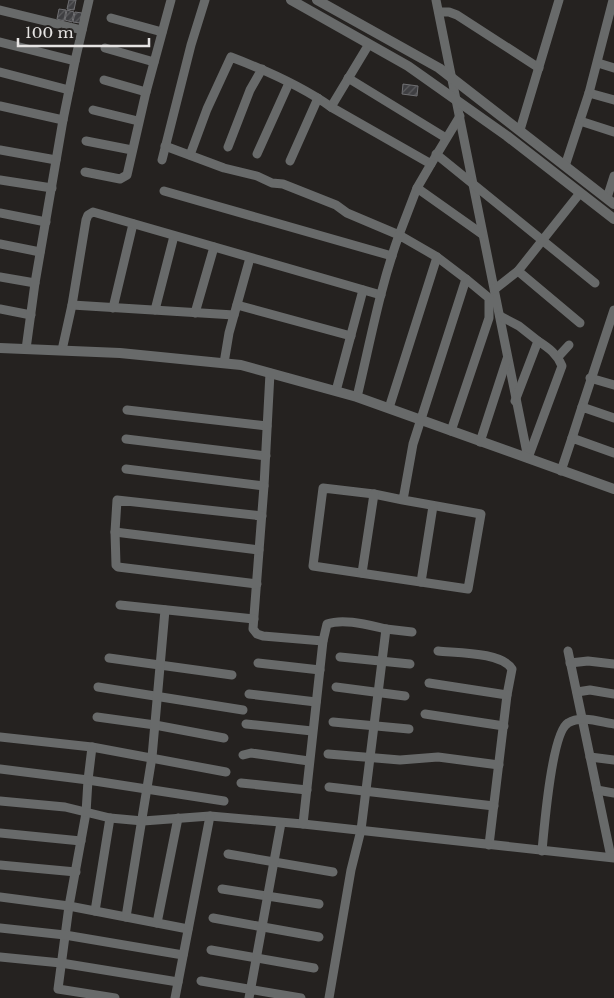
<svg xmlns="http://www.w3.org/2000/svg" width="614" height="998" viewBox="0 0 614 998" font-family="'Libre Baskerville',serif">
	<defs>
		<pattern id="building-hatch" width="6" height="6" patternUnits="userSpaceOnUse" patternTransform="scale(1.25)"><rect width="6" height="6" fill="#3f3f42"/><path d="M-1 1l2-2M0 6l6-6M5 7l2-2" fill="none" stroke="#5b5b5d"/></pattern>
	</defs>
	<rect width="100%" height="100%" fill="#252220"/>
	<g fill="url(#building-hatch)" stroke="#6f6f72">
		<path d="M 69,0 L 76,0 L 74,10 L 67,9 Z"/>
		<path d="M 59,9 L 66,10 L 64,21 L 57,19 Z"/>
		<path d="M 67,10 L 74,12 L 72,22 L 65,20 Z"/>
		<path d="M 75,12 L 82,13 L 80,23 L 73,22 Z"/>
		<path d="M 403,84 L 418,86 L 417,96 L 402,94 Z"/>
	</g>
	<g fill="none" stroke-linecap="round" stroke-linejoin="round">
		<g stroke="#686a6a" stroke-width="9">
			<path d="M 436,0 L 528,458"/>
			<path d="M 0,10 L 82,30"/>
			<path d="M 439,12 L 449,12 L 457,15 L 539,68"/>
			<path d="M 111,18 L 162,32"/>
			<path d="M 0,42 L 75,61"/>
			<path d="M 369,44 L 331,107 L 431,164 L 460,116"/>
			<path d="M 105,48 L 154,62"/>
			<path d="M 598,63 L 614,68"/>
			<path d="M 0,72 L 69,90"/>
			<path d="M 348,78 L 446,138"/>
			<path d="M 104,80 L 146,92"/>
			<path d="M 589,93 L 614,100"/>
			<path d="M 0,106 L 63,120"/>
			<path d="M 93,110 L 138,121"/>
			<path d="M 580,121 L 614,132"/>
			<path d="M 520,130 L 559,0"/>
			<path d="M 86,141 L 132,150"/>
			<path d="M 165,146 L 224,168 L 257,176 L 272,183 L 283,184 L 336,205 L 347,213 L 399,235 L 417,188"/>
			<path d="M 228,147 L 250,90 L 262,69"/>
			<path d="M 0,150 L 56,160"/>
			<path d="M 257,154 L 289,83"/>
			<path d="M 436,154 L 595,283"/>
			<path d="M 190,155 L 207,109 L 231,57 C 265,70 300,85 331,107"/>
			<path d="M 162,160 L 191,45 L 205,0"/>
			<path d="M 290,161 L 318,98"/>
			<path d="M 431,164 L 417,188 L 482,234"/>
			<path d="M 565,166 L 589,93 L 613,0"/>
			<path d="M 85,172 L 120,179 L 127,175 L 146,92 L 171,0"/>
			<path d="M 0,180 L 52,188"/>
			<path d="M 164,191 L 392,256"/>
			<path d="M 607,198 L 614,176"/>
			<path d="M 0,213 L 46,222"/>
			<path d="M 0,244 L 40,252"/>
			<path d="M 518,271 L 580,323"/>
			<path d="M 0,277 L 35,283"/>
			<path d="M 495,289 L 518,271 L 580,193"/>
			<path d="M 72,305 L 234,315"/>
			<path d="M 237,305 L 351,336"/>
			<path d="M 113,308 L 133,224"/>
			<path d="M 0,309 L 31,315"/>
			<path d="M 155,310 L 174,236"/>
			<path d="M 195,313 L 214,247"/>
			<path d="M 500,316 L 519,326 L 538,341 L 515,401"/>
			<path d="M 26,349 L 35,283 L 63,120 L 75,61 L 89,0"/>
			<path d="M 62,350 L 72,305 L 86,220 L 88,215 L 93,212 L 381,295"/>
			<path d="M 558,357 L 569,345"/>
			<path d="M 224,363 L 229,333 L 250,258"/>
			<path d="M 590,378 L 614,385"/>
			<path d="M 336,391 L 363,290"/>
			<path d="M 357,397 C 370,343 380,287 399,235 L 437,257 L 466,279 L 413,444 L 403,500 L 374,494 L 323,488 L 313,566 L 468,589 L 481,514 L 403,500"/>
			<path d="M 582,407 L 614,310"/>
			<path d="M 389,408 L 437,257"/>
			<path d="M 127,410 L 267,426"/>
			<path d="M 451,431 L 489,318 L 489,298 L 466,279"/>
			<path d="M 572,438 L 582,407 L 614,418"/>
			<path d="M 126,439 L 266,456"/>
			<path d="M 480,442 L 507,359"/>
			<path d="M 528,458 L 562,366 C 557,354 549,348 538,341"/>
			<path d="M 126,469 L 264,486 L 270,373"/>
			<path d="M 561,471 L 572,438 L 614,453"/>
			<path d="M 264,486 L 253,629 L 257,634 L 263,636 L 323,641"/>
			<path d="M 115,532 L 259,550"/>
			<path d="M 362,573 L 374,494"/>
			<path d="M 421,582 L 433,506"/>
			<path d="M 257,584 L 118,567 L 116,565 L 115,532 L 117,500 L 262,516"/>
			<path d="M 120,605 L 254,619"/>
			<path d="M 386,629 L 412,632"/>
			<path d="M 438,651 C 457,653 502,652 512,669 L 507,695 L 489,845"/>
			<path d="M 568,651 L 611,857"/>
			<path d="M 340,657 L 410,664"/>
			<path d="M 109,658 L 232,675"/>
			<path d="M 258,663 L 320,670"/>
			<path d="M 570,663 L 588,661 L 614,664"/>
			<path d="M 429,683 L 507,695"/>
			<path d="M 98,687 L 243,710"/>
			<path d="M 336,687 L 405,696"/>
			<path d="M 577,692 L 590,690 L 614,694"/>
			<path d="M 249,694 L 316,702"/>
			<path d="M 425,714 L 504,726"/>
			<path d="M 97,717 L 155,725 L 224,738"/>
			<path d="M 333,722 L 409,729"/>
			<path d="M 246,724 L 312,731"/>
			<path d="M 0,737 L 92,747 L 226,772"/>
			<path d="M 92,747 L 88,780 L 86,813 L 69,906 L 58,989 L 115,998"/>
			<path d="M 328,754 L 400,760 L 438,757 L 499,765"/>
			<path d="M 243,755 L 251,753 L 309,761"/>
			<path d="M 590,757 L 614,760"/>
			<path d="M 0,769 L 88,780 L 224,801"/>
			<path d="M 241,783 L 307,790"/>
			<path d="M 329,787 L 494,806"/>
			<path d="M 597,790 L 614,793"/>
			<path d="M 0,801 L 65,807 L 110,818 L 143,821 L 210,816 L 303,824 L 614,858"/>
			<path d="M 303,824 L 323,641 L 327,624 C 344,618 368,625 386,629 L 361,830 L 351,870 L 329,998"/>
			<path d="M 0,833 L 81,841"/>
			<path d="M 542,851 C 544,829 552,732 568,723 C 581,715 600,722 614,724"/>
			<path d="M 228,854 L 333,872"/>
			<path d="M 0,865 L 76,872"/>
			<path d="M 222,889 L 319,904"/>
			<path d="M 0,897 L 69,906 L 188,929"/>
			<path d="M 95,911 L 110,818"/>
			<path d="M 126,917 L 152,757 L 165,610"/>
			<path d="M 213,918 L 319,937"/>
			<path d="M 157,923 L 178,818"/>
			<path d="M 0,928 L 65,935 L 183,955"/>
			<path d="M 211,950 L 314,968"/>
			<path d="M 0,957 L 61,963 L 178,982"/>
			<path d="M 201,981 L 301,998"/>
			<path d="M 175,998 L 210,816"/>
			<path d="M 249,998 L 281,823"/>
		</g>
		<g stroke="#686a6a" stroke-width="10">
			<path d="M 291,0 L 408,66 L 507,136 L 614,219"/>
			<path d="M 317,0 L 439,68 L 614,204"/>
			<path d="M 0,348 L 120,353 L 241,365 L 357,397 L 614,489"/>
		</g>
	</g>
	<path d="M18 38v8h131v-8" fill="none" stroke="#e6e4e3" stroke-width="2.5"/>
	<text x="25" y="38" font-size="15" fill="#e6e4e3" stroke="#252220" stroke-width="4" paint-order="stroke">100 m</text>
</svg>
